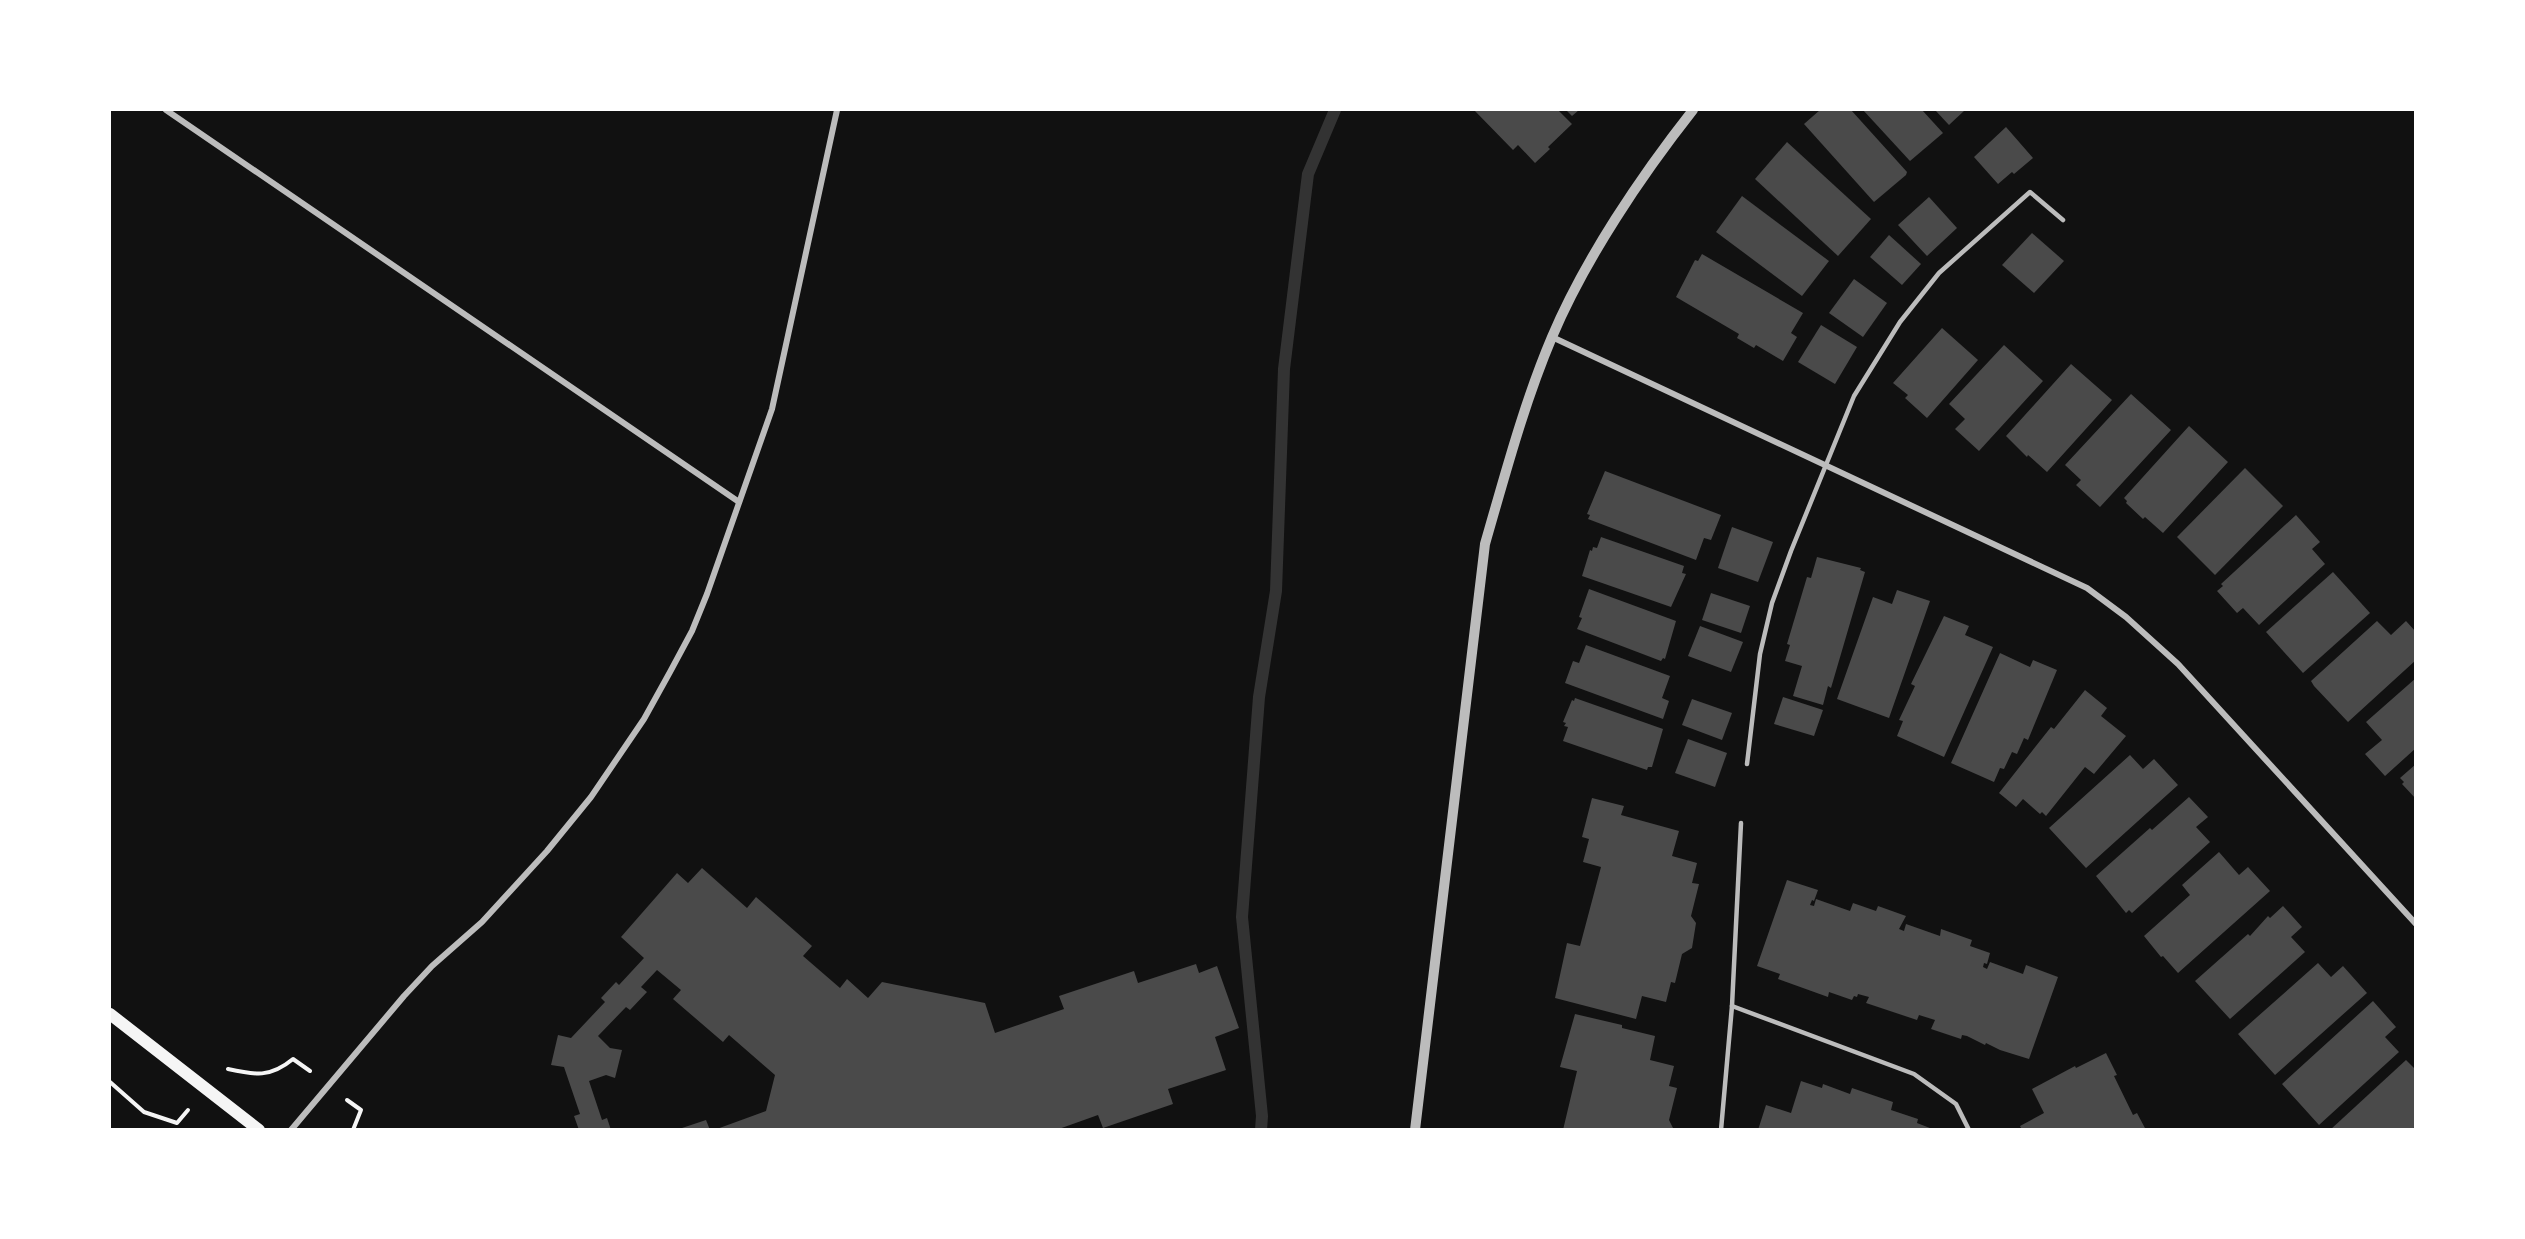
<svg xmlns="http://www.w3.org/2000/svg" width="2525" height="1239" viewBox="0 0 2525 1239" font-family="Ubuntu,sans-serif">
	<rect width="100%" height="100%" fill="#111"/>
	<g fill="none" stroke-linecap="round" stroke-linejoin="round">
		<path stroke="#333" stroke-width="12" d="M 1261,1130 L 1262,1116 L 1242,917 L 1259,697 L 1276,591 L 1284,369 L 1308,174 L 1335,110"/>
	</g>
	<g fill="#4a4a4a">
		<path d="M 1474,110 L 1558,110 L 1572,124 L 1548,147 L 1550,149 L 1535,163 L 1518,145 L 1513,150 Z"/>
		<path d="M 1566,110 L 1579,110 L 1572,116 Z"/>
		<path d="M 1820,110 L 1851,110 L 1907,172 L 1906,175 L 1874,202 L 1804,124 Z"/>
		<path d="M 1863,110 L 1922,110 L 1943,133 L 1910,161 Z"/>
		<path d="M 1935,110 L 1965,110 L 1949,125 Z"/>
		<path d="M 2006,127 L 2033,158 L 2014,174 L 2012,172 L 1998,184 L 1974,157 Z"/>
		<path d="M 1787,142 L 1871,219 L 1838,256 L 1755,179 Z"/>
		<path d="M 1742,196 L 1829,261 L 1802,296 L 1716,232 Z"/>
		<path d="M 1929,197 L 1957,228 L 1927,256 L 1898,225 Z"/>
		<path d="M 2032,233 L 2064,261 L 2034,293 L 2002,265 Z"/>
		<path d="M 1889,235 L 1921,264 L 1902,285 L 1870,257 Z"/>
		<path d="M 1702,254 L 1803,313 L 1791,333 L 1797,337 L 1783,361 L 1756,345 L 1754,348 L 1737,338 L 1739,334 L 1676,297 L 1695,260 L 1698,261 Z"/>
		<path d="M 1854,279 L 1887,303 L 1863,337 L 1829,313 Z"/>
		<path d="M 1821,325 L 1857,347 L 1835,384 L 1798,362 Z"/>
		<path d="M 1942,328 L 1978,360 L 1927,418 L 1905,398 L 1908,395 L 1893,383 Z"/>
		<path d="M 2004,345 L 2043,381 L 1979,451 L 1955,429 L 1965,419 L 1949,404 Z"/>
		<path d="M 2071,364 L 2112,400 L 2047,472 L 2028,455 L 2027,457 L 2006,436 Z"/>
		<path d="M 2131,394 L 2171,430 L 2100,507 L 2076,485 L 2081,480 L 2065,465 Z"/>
		<path d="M 2189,426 L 2228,462 L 2163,533 L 2145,517 L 2143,519 L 2126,503 L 2127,501 L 2124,498 Z"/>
		<path d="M 2245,468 L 2283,506 L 2215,575 L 2177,537 Z"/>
		<path d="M 1605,471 L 1721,515 L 1711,540 L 1704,538 L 1696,560 L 1588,519 L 1590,515 L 1587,514 Z"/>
		<path d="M 2296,515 L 2320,542 L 2312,549 L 2325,564 L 2259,625 L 2243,608 L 2237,613 L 2217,591 L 2223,586 L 2221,584 Z"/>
		<path d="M 1732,527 L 1773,542 L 1758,582 L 1718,568 Z"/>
		<path d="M 1601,537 L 1684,566 L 1682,573 L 1686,574 L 1671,607 L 1582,576 L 1590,550 L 1592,551 L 1593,547 L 1597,548 Z"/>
		<path d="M 1817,557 L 1861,568 L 1860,570 L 1865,572 L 1831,688 L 1828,686 L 1823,705 L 1793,696 L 1802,666 L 1785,661 L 1790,645 L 1787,644 L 1807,577 L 1811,578 Z"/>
		<path d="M 2333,572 L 2370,613 L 2303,673 L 2266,632 Z"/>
		<path d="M 1589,589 L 1676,621 L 1665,659 L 1663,658 L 1661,661 L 1577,629 L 1582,618 L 1579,617 Z"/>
		<path d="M 1897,590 L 1930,601 L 1889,718 L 1837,699 L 1873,597 L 1892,604 Z"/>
		<path d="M 1711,593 L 1750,606 L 1741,633 L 1702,620 Z"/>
		<path d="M 1944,616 L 1969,626 L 1965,635 L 1993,647 L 1944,757 L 1897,736 L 1903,721 L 1899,720 L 1915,686 L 1911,684 Z"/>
		<path d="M 2377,621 L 2391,635 L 2406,621 L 2416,632 L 2416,660 L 2348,722 L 2314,686 L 2311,681 Z"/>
		<path d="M 1700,626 L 1743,642 L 1731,672 L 1688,656 Z"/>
		<path d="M 1586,645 L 1670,676 L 1662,698 L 1669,701 L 1663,719 L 1565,683 L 1573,661 L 1579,663 Z"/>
		<path d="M 2000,653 L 2030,667 L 2033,660 L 2057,670 L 2028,740 L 2024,738 L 2017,754 L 2012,752 L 2004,769 L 2000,768 L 1994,782 L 1951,763 Z"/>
		<path d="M 2416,678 L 2416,748 L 2385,776 L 2365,754 L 2382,740 L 2366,722 Z"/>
		<path d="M 2085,690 L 2107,708 L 2101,716 L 2126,736 L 2094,774 L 2085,767 L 2046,816 L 2042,812 L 2040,814 L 2023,799 L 2016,807 L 1999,793 L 2051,727 L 2054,729 Z"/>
		<path d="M 1783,697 L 1823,710 L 1814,736 L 1774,724 Z"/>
		<path d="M 1575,698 L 1663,729 L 1652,767 L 1648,767 L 1647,770 L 1563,741 L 1568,727 L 1564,726 L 1566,723 L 1563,722 L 1572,700 L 1574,701 Z"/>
		<path d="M 1692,699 L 1732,713 L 1722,740 L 1682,725 Z"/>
		<path d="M 1688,739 L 1727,753 L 1715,787 L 1675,773 Z"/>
		<path d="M 2130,755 L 2143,769 L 2154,759 L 2178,785 L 2086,868 L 2049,828 Z"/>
		<path d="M 2416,764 L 2416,799 L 2402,784 L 2404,782 L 2400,778 Z"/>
		<path d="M 2189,797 L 2208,817 L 2196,827 L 2210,842 L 2132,913 L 2129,910 L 2126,913 L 2096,876 L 2150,828 L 2152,830 Z"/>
		<path d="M 1592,798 L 1624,806 L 1621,815 L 1679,831 L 1672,856 L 1697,863 L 1692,883 L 1699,884 L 1691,916 L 1696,923 L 1692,948 L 1682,954 L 1675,983 L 1671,982 L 1666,1002 L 1642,996 L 1636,1019 L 1555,998 L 1567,943 L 1580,946 L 1601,867 L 1583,862 L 1589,839 L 1582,837 Z"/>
		<path d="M 2219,852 L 2239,875 L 2248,867 L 2270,891 L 2178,973 L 2163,956 L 2161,957 L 2144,936 L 2190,895 L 2182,885 Z"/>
		<path d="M 702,868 L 747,908 L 756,897 L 812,946 L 803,956 L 840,988 L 847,979 L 868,998 L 882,982 L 985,1003 L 995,1033 L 1064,1009 L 1059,996 L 1134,971 L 1138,983 L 1196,964 L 1199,973 L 1217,966 L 1239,1028 L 1215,1037 L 1226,1070 L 1168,1089 L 1173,1104 L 1103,1128 L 1098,1115 L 1056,1130 L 714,1130 L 766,1111 L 775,1075 L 729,1035 L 723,1042 L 673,999 L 681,990 L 657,970 L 641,987 L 647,992 L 630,1010 L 626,1007 L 598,1036 L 610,1048 L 622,1050 L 615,1078 L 606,1075 L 589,1081 L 602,1120 L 607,1118 L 611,1130 L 579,1130 L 574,1116 L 580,1114 L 564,1067 L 551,1065 L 558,1035 L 571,1038 L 605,1002 L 601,998 L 616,982 L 619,985 L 644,958 L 621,937 L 677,873 L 688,883 Z"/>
		<path d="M 1787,880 L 1818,890 L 1814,901 L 1812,900 L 1810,905 L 1814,906 L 1816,899 L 1850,911 L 1853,903 L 1876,911 L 1878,906 L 1906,916 L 1899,929 L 1904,931 L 1906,924 L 1940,936 L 1941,929 L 1972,940 L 1970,946 L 1990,953 L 1987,964 L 1984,963 L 1983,967 L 1987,969 L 1990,962 L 2023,974 L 2026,965 L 2058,977 L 2029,1059 L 2000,1050 L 1986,1043 L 1985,1045 L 1967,1036 L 1962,1035 L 1961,1039 L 1931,1029 L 1935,1020 L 1919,1015 L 1917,1020 L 1866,1003 L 1869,997 L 1858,994 L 1857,997 L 1854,996 L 1852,1000 L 1829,992 L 1828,997 L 1778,979 L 1780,974 L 1757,966 Z"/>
		<path d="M 2283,906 L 2302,927 L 2291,937 L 2305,952 L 2230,1019 L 2195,981 L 2248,934 L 2250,936 L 2268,916 L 2270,918 Z"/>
		<path d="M 2318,963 L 2331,977 L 2343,966 L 2367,993 L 2275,1075 L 2238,1034 Z"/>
		<path d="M 2373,1001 L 2396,1027 L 2385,1037 L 2399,1052 L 2319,1125 L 2282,1084 Z"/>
		<path d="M 1575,1014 L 1622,1025 L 1622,1028 L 1655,1036 L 1650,1060 L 1674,1066 L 1669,1086 L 1677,1088 L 1669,1120 L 1674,1130 L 1563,1130 L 1577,1071 L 1560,1067 Z"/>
		<path d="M 2106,1053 L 2117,1075 L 2114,1076 L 2133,1115 L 2137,1113 L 2146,1130 L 2022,1130 L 2020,1126 L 2044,1113 L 2032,1089 L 2075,1066 L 2076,1068 Z"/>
		<path d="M 2406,1060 L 2416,1070 L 2416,1126 L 2411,1130 L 2330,1130 Z"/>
		<path d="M 1801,1081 L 1822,1088 L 1823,1084 L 1850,1094 L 1852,1088 L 1893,1102 L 1891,1110 L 1918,1119 L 1917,1123 L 1935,1130 L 1758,1130 L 1766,1105 L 1791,1113 Z"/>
		<path d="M 706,1120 L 710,1130 L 679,1130 L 679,1129 Z"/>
	</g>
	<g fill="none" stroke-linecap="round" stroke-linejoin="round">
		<g stroke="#f5f5f5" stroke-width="4">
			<path d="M 228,1069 C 255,1075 270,1078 293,1059 L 310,1071"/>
			<path d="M 110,1082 L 144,1112 L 177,1123 L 188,1110"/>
			<path d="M 347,1100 L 361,1110 L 353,1130"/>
		</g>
		<g stroke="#bcbcbc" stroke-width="4.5">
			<path d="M 1747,764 L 1760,654 L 1772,603 L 1791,551 L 1854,396 L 1900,322 L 1939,273 L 2030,192 L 2063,220"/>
			<path d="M 1732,1006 L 1914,1074 L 1956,1104 L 1969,1130"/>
			<path d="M 1721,1130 L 1732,1006 L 1741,823"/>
		</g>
		<g stroke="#bcbcbc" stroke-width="6">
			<path d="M 166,110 L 739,502"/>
			<path d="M 1552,337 L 2087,588 L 2126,617 L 2178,664 L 2416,924"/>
			<path d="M 291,1130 L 404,996 L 432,966 L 482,922 L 547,851 L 591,797 L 644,719 L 670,672 L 692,631 L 707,594 L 772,409 L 837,110"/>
		</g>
		<path stroke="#bcbcbc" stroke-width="10" d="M 1415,1130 L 1485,544 C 1505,475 1524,403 1552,337 C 1585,259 1641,176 1693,110"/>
		<path stroke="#f5f5f5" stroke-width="12" d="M 110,1014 L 259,1130"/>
	</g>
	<rect width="2525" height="1239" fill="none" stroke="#ffffff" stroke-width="222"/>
</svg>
